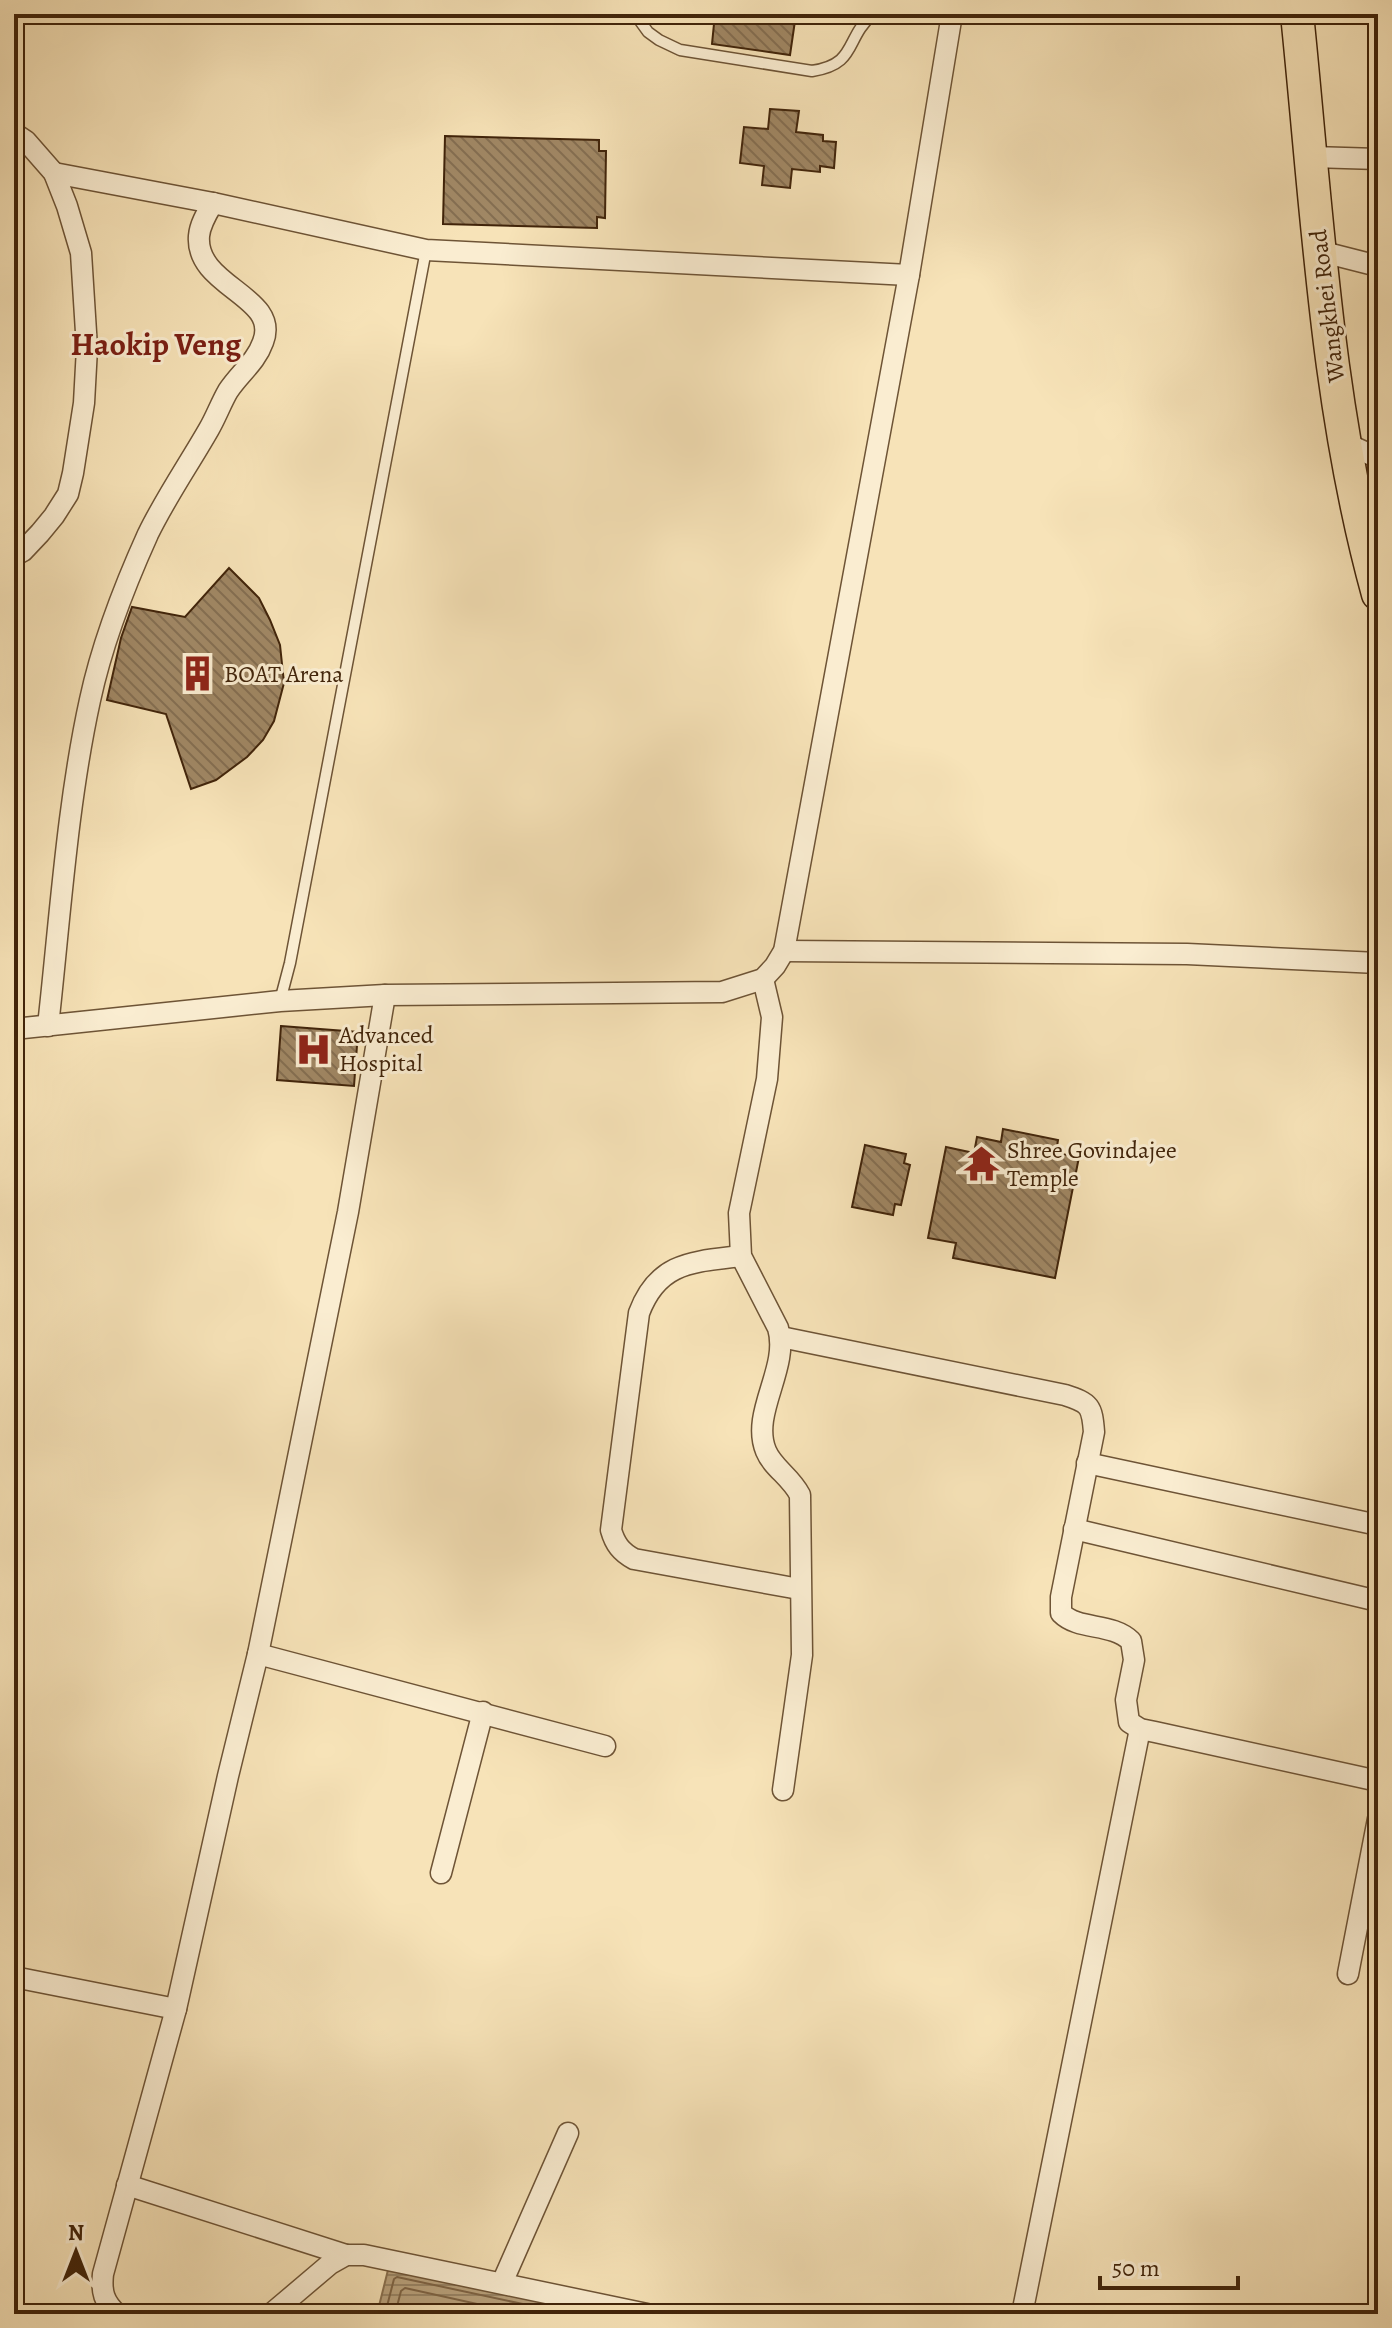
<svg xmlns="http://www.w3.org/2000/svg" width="1392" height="2328" viewBox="0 0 1392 2328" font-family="Alegreya,serif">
	<defs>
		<pattern id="water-rules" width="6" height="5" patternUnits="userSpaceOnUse" patternTransform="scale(2)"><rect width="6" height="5" fill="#b9a27d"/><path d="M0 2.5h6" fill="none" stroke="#988465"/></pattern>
		<pattern id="building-back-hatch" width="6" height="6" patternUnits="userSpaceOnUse" patternTransform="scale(2)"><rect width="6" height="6" fill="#a08764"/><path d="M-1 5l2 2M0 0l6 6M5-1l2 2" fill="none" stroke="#846e51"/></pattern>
	</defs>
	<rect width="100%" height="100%" fill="#f7e3b8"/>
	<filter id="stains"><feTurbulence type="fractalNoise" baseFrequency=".0025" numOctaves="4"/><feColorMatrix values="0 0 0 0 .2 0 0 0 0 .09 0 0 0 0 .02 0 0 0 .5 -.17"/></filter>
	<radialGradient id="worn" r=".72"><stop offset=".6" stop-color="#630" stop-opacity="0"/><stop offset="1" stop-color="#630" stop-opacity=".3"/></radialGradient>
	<path fill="url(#water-rules)" stroke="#89704f" stroke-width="2" d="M 389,2266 L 607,2314 L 377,2314 Z"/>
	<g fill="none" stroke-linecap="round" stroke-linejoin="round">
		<g stroke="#7d6344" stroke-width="2">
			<path d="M 385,2314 L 394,2279 L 397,2277 L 569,2314"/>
			<path d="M 395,2314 L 401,2291 L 405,2288 L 522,2314"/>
		</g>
	</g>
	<g fill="url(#building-back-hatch)" stroke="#41240a" stroke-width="2">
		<path d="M 715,14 L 796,14 L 790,55 L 712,44 Z"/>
		<path d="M 770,109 L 799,111 L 796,132 L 823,135 L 823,141 L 836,142 L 834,168 L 820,166 L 820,172 L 792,169 L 790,188 L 762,185 L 764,166 L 740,163 L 744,127 L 768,129 Z"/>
		<path d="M 445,136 L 599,140 L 599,151 L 606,151 L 605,218 L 597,217 L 597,228 L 443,224 Z"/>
		<path d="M 229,568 L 259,598 L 270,620 L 280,645 L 284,683 L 274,721 L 263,740 L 247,757 L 216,780 L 191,789 L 166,714 L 107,700 L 121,638 L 132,607 L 185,617 Z"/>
		<path d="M 281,1026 L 358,1032 L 354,1086 L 277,1080 Z"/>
		<path d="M 1003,1129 L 1058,1140 L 1056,1153 L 1079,1157 L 1055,1278 L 953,1258 L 956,1243 L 928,1238 L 946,1147 L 974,1153 L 977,1137 L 1001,1142 Z"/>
		<path d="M 865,1145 L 906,1154 L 904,1163 L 910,1165 L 901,1205 L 895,1204 L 893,1215 L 852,1207 Z"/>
	</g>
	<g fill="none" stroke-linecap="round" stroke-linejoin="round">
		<defs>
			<g id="service">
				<path d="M 635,14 L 648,32 L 659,40 L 680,50 L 812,71 C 858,64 844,39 873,14"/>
				<path d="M 280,1001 L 290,963 L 426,250"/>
			</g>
			<g id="minor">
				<path d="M 14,133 L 26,141 L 54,173 L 67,206 L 81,253 L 87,348 L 84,403 L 73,473 L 68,494 L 54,516 L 40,533 L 23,551 L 14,556"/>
				<path d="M 1312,157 L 1378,159"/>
				<path d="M 54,173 L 213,203 L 426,250 L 909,275"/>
				<path d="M 1319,251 L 1378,266"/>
				<path d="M 1343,442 L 1378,458"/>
				<path d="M 784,951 L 1187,954 L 1378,963"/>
				<path d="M 763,979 L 772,1017 L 767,1079 L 739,1213 L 741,1256 L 778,1328 C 790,1368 750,1413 766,1451 C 773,1468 790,1476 800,1495 L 802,1655 L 783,1790"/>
				<path d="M 48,1026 C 60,919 67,805 90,700 C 102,644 124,587 148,534 C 166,497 189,464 209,429 C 216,417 221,403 228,391 C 239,374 256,362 263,342 C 281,296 195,287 199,236 C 200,224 207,213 213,203"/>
				<path d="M 14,1029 L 280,1001 L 385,995 L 722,992 L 763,979 L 775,966 L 784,951 L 909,275 L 952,14"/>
				<path d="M 741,1256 C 692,1262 658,1262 639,1313 L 611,1530 C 615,1544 621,1552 634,1559 L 799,1589"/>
				<path d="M 781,1337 L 1065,1395 C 1090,1403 1092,1406 1094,1432 L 1061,1597 L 1061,1613 C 1079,1631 1111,1622 1131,1641 L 1134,1660 L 1126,1700 L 1129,1722 L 1140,1729 L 1155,1732 L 1378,1781"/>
				<path d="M 1087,1463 L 1378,1525"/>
				<path d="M 1074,1529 L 1378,1601"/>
				<path d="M 258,1654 L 605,1746"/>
				<path d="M 441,1873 L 483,1712"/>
				<path d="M 1348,1974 L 1378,1819"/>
				<path d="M 14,1977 L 176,2009"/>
				<path d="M 127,2185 L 346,2255"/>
				<path d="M 502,2283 L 568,2133"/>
				<path d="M 14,2314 L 18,2314"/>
				<path d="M 117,2314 C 104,2302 101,2292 103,2274 L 176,2009 L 228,1776 L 258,1654 L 348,1212 L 385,995"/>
				<path d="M 271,2314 L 330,2264 L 346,2255 L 364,2255 L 647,2314"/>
				<path d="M 1022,2314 L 1140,1729"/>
			</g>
			<path id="primary" d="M 1297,14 C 1317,208 1326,406 1378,594"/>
		</defs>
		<use href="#service" stroke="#6e5436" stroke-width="13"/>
		<use href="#minor" stroke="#6e5436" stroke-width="23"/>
		<use href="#primary" stroke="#41240a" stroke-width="35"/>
		<use href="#service" stroke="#faedd1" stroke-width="10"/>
		<use href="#minor" stroke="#faedd1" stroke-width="20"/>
		<use href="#primary" stroke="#f7e3b8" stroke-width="32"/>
	</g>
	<defs>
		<symbol id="building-bare" viewBox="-9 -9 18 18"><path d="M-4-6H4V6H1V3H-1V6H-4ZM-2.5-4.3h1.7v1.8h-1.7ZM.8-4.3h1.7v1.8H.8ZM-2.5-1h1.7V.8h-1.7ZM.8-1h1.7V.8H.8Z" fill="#8f2418" stroke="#faedd1" stroke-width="2.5" paint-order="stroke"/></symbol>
		<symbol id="hospital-bare" viewBox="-9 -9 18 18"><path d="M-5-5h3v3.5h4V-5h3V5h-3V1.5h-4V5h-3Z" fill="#8f2418" stroke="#faedd1" stroke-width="2.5" paint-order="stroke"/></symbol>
		<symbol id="temple-bare" viewBox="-9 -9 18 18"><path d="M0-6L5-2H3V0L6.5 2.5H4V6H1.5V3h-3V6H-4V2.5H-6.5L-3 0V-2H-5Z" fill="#8f2418" stroke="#faedd1" stroke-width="2.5" paint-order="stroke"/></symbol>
	</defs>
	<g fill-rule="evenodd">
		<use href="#building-bare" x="172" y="648" width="51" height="51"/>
		<use href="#hospital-bare" x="288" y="1024" width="51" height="51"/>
		<use href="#temple-bare" x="956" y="1138" width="51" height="51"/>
	</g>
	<g text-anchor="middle" stroke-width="6" stroke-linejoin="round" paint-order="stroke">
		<g font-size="24" fill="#41240a" stroke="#faedd1">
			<text transform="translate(1327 306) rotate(-97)" y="8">Wangkhei Road</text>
		</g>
		<g font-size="24" fill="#41240a" stroke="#faedd1" text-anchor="start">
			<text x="224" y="682">BOAT Arena</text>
			<text x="339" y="1043">Advanced<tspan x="339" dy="28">Hospital</tspan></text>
			<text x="1007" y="1158">Shree Govindajee<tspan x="1007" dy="28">Temple</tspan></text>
		</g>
		<g font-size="32" font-weight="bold" fill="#7a1f14" stroke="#faedd1">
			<text x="156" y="355">Haokip Veng</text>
		</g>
	</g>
	<rect width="1392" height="2328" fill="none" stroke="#f7e3b8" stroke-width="48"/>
	<rect x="16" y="16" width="1360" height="2296" fill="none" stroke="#41240a" stroke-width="4"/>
	<rect x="24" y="24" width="1344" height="2280" fill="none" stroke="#41240a" stroke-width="2"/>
	<g transform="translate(76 2252)" stroke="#faedd1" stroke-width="6" paint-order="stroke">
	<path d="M0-6L14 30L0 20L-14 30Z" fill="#41240a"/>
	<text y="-12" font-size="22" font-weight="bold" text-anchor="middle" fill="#41240a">N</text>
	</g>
	<path d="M1100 2276v12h138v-12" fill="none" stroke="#41240a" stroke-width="4"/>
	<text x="1112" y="2276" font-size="24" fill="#41240a" stroke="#faedd1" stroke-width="6" paint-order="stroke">50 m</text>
	<rect width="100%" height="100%" filter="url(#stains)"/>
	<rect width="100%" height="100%" fill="url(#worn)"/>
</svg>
